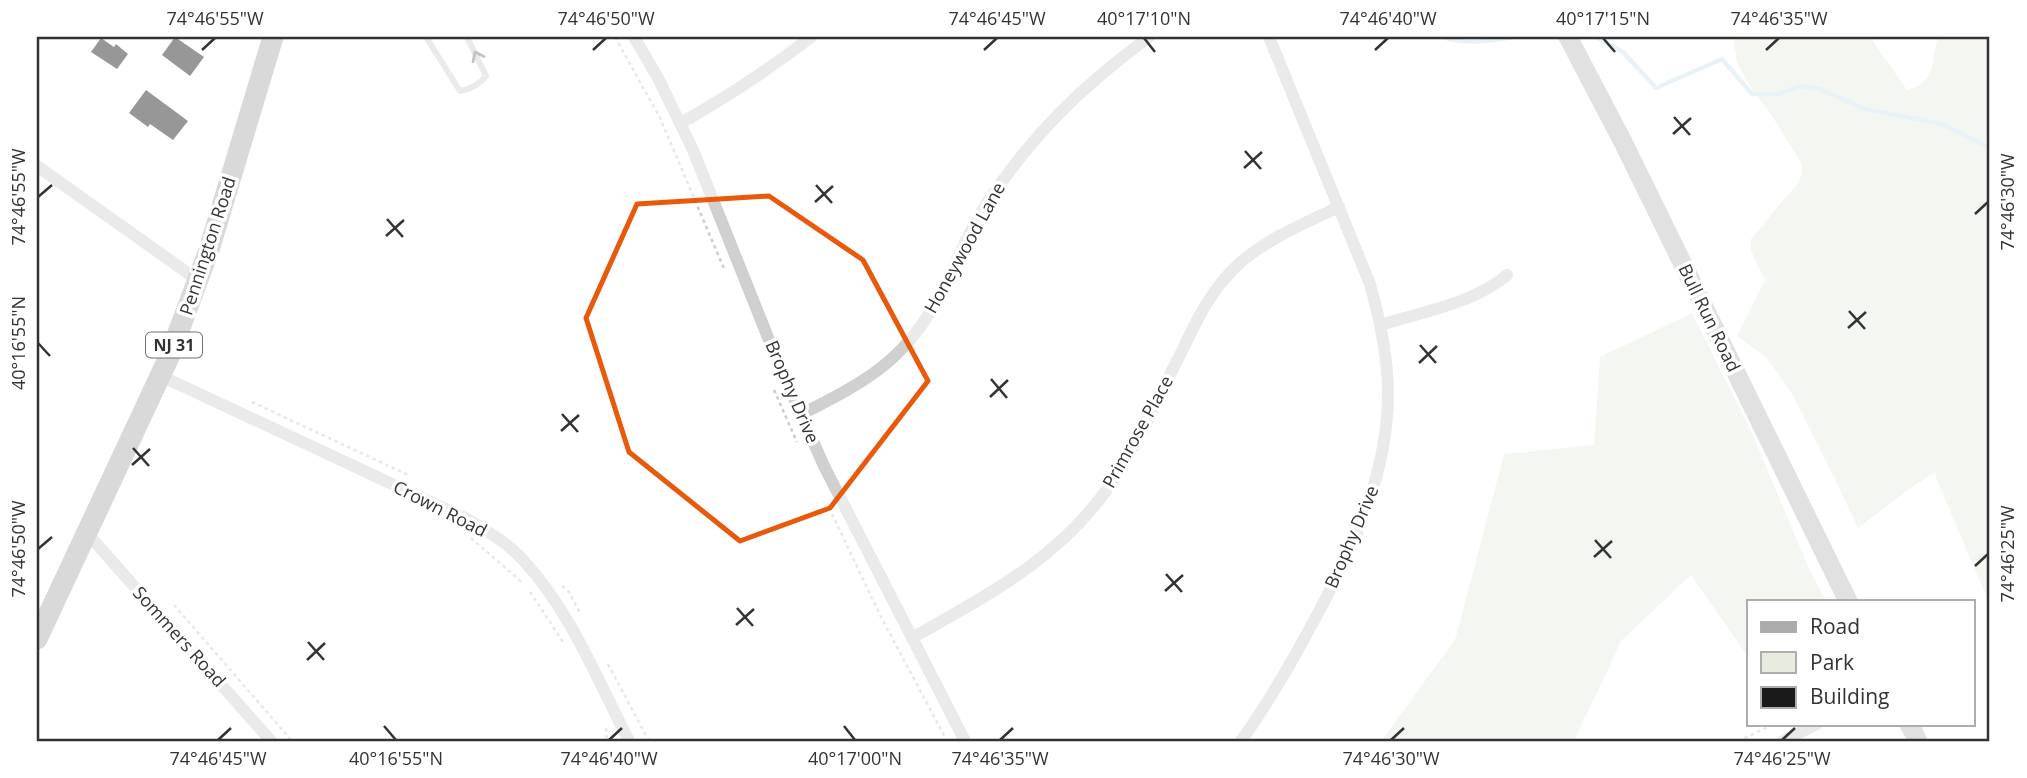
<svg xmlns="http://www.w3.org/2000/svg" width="2027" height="778" viewBox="0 0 2027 778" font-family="'Open Sans',sans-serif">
	<rect width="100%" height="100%" fill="#fff"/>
	<g fill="#e6ecdf">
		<path d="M 1737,37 L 1870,37 L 1907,90 C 1936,83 1931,61 1938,37 L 1990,37 L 1990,605 L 1934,473 L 1912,487 L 1858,528 L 1833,475 L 1793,395 L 1767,358 L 1737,336 L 1765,280 L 1751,251 L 1751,239 L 1798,183 L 1802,173 L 1801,163 L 1774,119 L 1749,85 L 1737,63 L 1734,44 Z"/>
		<path d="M 1692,313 L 1750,429 L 1808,566 L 1826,601 L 1749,601 L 1749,653 L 1746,654 L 1691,575 L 1622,640 L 1574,741 L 1381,741 L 1455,640 L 1504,454 L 1594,445 L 1600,357 Z"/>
	</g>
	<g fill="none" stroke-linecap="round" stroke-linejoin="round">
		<g stroke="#cfe2ee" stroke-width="4.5">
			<path d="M 1443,37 C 1464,45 1491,41 1512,37"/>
			<path d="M 1596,37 L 1623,52 L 1656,88 L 1722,59 L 1752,94 L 1778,94 L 1800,86 L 1820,89 L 1865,109 L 1942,124 L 1990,148"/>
		</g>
	</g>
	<g fill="#1a1a1a">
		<path d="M 175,37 L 204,57 L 190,76 L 162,55 Z"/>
		<path d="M 101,38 L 114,47 L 116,44 L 128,54 L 117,69 L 91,52 Z"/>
		<path d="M 146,90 L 188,121 L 173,140 L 150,124 L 148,127 L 129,113 Z"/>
	</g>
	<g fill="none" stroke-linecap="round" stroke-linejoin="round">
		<g stroke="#cdcdcd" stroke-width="2.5" stroke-dasharray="3.5 3.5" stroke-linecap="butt">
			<path d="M 615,37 L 660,118 L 725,271"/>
			<path d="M 774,390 L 797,442"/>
			<path d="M 252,402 L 408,475"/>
			<path d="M 832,514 L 880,615 L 947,741"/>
			<path d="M 471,538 L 524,584"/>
			<path d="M 562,586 L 569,592 L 581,615"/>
			<path d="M 530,592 L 563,642"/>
			<path d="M 174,605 L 292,741"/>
			<path d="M 608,664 L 649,741"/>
			<path d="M 606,728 L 607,741"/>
			<path d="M 1738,741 L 1774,724"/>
		</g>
		<path stroke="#d0d0d0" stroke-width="6" d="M 426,37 L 460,91 C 471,89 479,85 486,76 L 467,37"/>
		<g stroke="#d0d0d0" stroke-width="12">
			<path d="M 634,37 L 658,78 L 693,150 L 777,360 L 824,466 L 965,741"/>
			<path d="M 681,123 C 729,96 767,71 811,37"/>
			<path d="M 37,166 L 199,281"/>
			<path d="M 1381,325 C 1421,312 1475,303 1507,275"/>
			<path d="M 161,376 L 467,519 C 487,531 508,543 523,560 C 570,610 598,681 629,741"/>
			<path d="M 800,415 C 858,385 899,366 933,307 C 953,273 965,236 987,203 C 1033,134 1082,86 1149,37"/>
			<path d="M 87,533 L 271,741"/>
			<path d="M 912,638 C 984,597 1055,561 1105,492 C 1136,450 1157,399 1181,353 C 1197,319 1213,286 1242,261 C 1271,237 1305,223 1339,207"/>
			<path d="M 1241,741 C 1267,705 1289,667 1310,628 C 1350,555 1388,478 1388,393 C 1388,356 1380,320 1370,284 L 1269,37"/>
			<path d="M 1783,741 L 1817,724"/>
		</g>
		<g stroke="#bdbdbd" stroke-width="19">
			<path d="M 1568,37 L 1623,142 L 1848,601"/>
			<path d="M 1909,724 L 1918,741"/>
		</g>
		<path stroke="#ababab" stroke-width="21" d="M 37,639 L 169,357 L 209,250 L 273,37"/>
	</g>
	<defs><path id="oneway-chevron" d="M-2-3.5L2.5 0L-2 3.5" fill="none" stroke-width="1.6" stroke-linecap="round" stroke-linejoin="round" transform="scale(1.75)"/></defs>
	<use stroke="#7a7a7a" href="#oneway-chevron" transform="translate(477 56) rotate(-116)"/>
	<path d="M0 0H2027V778H0ZM 769,196 L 863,260 L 928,381 L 830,508 L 740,541 L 629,452 L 586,318 L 637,204 Z" fill="#fff" fill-opacity=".55" fill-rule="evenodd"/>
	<path fill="none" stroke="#e8590c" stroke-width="5" stroke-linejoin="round" d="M 769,196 L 863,260 L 928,381 L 830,508 L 740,541 L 629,452 L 586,318 L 637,204 Z"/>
	<path fill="none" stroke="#333" stroke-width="2.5" d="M 1144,38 L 1155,52M 1603,38 L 1615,52M 202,50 L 215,38M 593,50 L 606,38M 984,50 L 997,38M 1375,50 L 1388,38M 1766,50 L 1779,38M 1674,117 L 1690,135M 1673,134 L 1691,118M 1245,151 L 1261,169M 1244,168 L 1262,152M 816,185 L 832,203M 38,197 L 52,185M 815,202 L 833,186M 1975,214 L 1988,202M 387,219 L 403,237M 386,236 L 404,220M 1849,311 L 1865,329M 1848,328 L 1866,312M 38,343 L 50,356M 1420,345 L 1436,363M 1419,363 L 1437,346M 991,379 L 1007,398M 990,397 L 1008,380M 562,414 L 578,432M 561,431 L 579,415M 133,448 L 149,466M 132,465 L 150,449M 1595,540 L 1611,558M 38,549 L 52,537M 1594,557 L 1612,541M 1975,566 L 1988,554M 1166,574 L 1182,592M 1165,591 L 1183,575M 737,608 L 753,626M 736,625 L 754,609M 308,642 L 324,660M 307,660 L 325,643M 384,726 L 396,740M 844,726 L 855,740M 218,740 L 231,728M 609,740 L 622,728M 1000,740 L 1013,728M 1391,740 L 1404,728M 1782,740 L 1795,728"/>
	<g text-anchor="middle" stroke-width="7" stroke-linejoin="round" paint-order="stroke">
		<rect fill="#fff" stroke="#707070" stroke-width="2" x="146" y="332.5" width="56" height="25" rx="5"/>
		<g font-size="16" font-weight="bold" fill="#333">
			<text x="174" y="351">NJ 31</text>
		</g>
		<g font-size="18" fill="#333" stroke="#fff">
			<text transform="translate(208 246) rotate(-72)" y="6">Pennington Road</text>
			<text transform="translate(965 248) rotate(-61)" y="6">Honeywood Lane</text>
			<text transform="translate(1709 318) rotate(64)" y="6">Bull Run Road</text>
			<text transform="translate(792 392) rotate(67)" y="6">Brophy Drive</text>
			<text transform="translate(1138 432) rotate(-61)" y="6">Primrose Place</text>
			<text transform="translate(440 509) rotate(27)" y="6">Crown Road</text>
			<text transform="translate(1352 537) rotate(-67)" y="6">Brophy Drive</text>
			<text transform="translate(179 637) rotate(48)" y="6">Sommers Road</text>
		</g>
	</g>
	<rect width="2027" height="778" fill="none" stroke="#ffffff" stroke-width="77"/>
	<rect x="1747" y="600" width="228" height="126" fill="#ffffff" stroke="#adadad" stroke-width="2"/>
	<rect x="1761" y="622" width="35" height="10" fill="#ababab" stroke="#adadad" stroke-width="2"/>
	<text x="1810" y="634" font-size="21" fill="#333333">Road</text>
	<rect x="1761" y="652" width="35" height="21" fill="#e6ecdf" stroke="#adadad" stroke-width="2"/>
	<text x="1810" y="670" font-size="21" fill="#333333">Park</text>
	<rect x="1761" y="687" width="35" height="21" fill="#1a1a1a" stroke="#adadad" stroke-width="2"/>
	<text x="1810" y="704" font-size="21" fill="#333333">Building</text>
	<rect x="38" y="38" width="1950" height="702" fill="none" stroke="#333" stroke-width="2.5"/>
	<g font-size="18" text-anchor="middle" fill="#333">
		<text x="215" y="25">74°46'55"W</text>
		<text x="606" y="25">74°46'50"W</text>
		<text x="997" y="25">74°46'45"W</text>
		<text x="1144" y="25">40°17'10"N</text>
		<text x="1388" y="25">74°46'40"W</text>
		<text x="1603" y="25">40°17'15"N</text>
		<text x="1779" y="25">74°46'35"W</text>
		<text transform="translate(19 197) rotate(-90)" y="6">74°46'55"W</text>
		<text transform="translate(2008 202) rotate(-90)" y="6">74°46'30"W</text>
		<text transform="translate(19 343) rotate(-90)" y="6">40°16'55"N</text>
		<text transform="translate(19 549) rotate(-90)" y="6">74°46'50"W</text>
		<text transform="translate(2008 554) rotate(-90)" y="6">74°46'25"W</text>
		<text x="218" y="765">74°46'45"W</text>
		<text x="396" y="765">40°16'55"N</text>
		<text x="609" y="765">74°46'40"W</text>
		<text x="855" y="765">40°17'00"N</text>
		<text x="1000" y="765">74°46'35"W</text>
		<text x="1391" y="765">74°46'30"W</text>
		<text x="1782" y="765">74°46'25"W</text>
	</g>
</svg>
